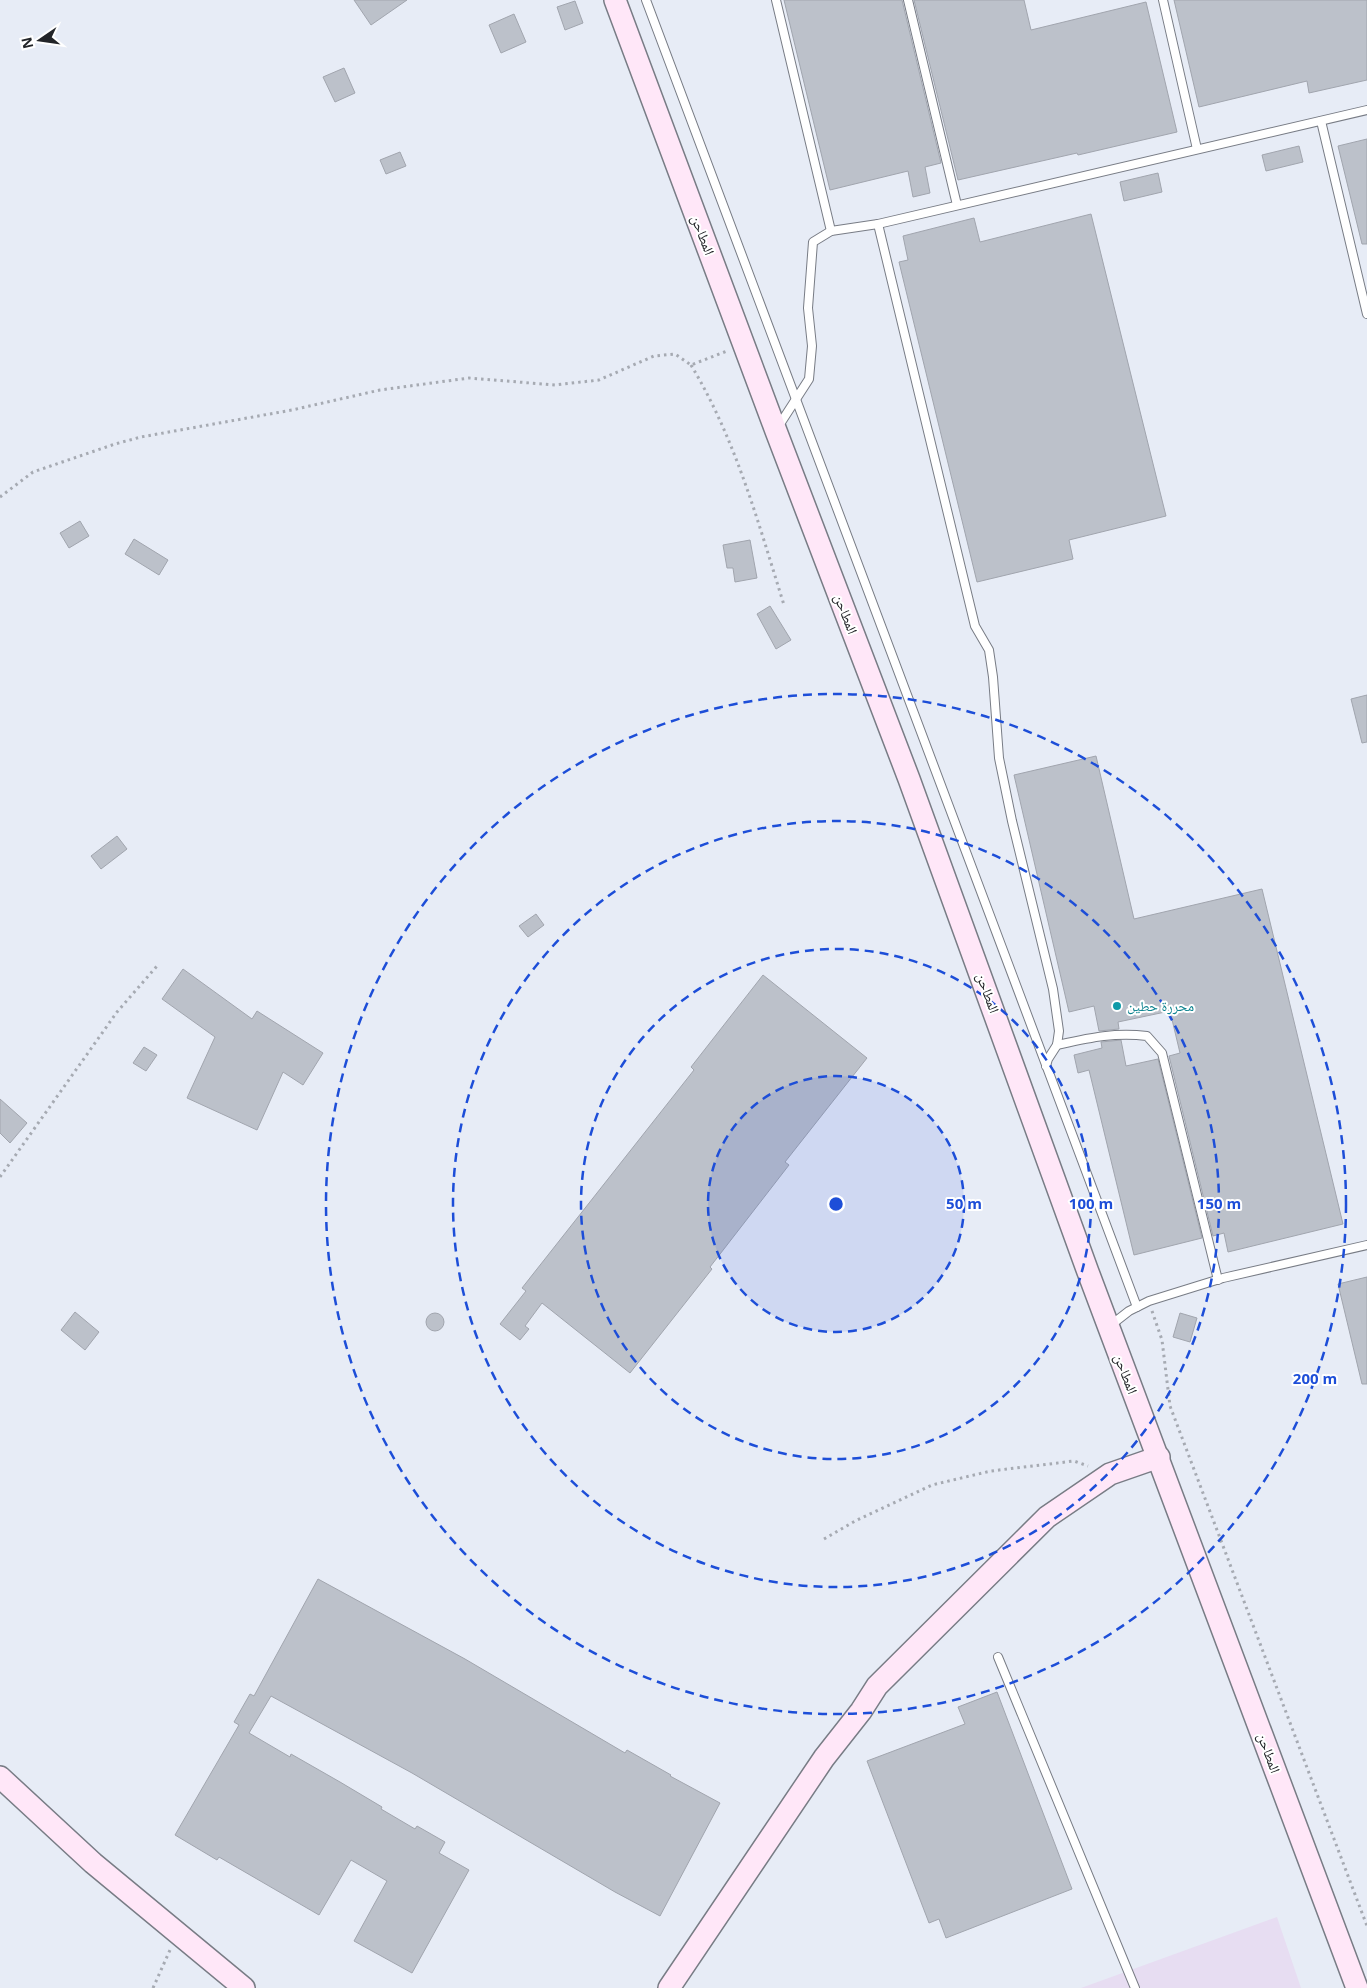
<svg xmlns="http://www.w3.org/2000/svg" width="1367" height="1988" viewBox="0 0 1367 1988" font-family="'Open Sans','Noto Naskh Arabic',sans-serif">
	<rect width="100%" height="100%" fill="#e7ecf6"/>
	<path fill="#e7ddf2" d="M 1277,1917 L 1301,1988 L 1081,1988 Z"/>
	<g fill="#bcc1ca" stroke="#a1a5ae">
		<path d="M 354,0 L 407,0 L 371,25 Z"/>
		<path d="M 784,0 L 902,0 L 941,163 L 925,167 L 930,193 L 913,197 L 908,171 L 830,190 Z"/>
		<path d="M 914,0 L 1024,0 L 1031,30 L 1146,2 L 1177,132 L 1078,155 L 1077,153 L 958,180 Z"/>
		<path d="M 1174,0 L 1367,0 L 1367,80 L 1309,93 L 1307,81 L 1199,107 Z"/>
		<path d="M 575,1 L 583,23 L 565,30 L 557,7 Z"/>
		<path d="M 514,14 L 526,42 L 501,53 L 489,25 Z"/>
		<path d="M 344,68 L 355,93 L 335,102 L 323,77 Z"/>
		<path d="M 1367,139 L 1367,244 L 1362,244 L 1338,146 Z"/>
		<path d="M 1299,146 L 1303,162 L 1266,171 L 1262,155 Z"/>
		<path d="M 400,152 L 406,166 L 386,174 L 380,160 Z"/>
		<path d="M 1158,173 L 1162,192 L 1124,201 L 1120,182 Z"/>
		<path d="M 1091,214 L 1166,516 L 1069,540 L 1073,559 L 977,582 L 899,262 L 908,260 L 903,236 L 974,218 L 980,242 Z"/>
		<path d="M 80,521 L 89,536 L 69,548 L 60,533 Z"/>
		<path d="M 134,539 L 168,560 L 159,575 L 125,554 Z"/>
		<path d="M 750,540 L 757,578 L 735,582 L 733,568 L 727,568 L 723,545 Z"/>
		<path d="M 770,606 L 791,640 L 776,649 L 757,614 Z"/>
		<path d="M 1367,695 L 1367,742 L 1362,743 L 1351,699 Z"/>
		<path d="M 1096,756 L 1134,919 L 1262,889 L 1343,1224 L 1228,1252 L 1224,1233 L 1213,1236 L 1169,1056 L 1180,1053 L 1170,1011 L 1118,1022 L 1119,1029 L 1099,1031 L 1094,1006 L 1069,1012 L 1014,775 Z"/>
		<path d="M 117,836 L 127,849 L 101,869 L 91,856 Z"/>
		<path d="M 536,914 L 544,925 L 528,937 L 519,926 Z"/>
		<path d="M 183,969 L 252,1019 L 257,1011 L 323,1053 L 303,1085 L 283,1072 L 257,1130 L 187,1098 L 215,1037 L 162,999 Z"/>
		<path d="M 763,975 L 867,1058 L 785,1162 L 789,1165 L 710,1267 L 712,1269 L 630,1373 L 542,1303 L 525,1326 L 529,1329 L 520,1340 L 500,1324 L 526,1291 L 522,1288 L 694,1070 L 691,1067 Z"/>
		<path d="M 1121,1040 L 1126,1066 L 1158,1059 L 1202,1238 L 1134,1255 L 1089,1070 L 1078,1073 L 1074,1055 L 1102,1048 L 1101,1042 Z"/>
		<path d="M 144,1047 L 157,1055 L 146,1071 L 133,1063 Z"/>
		<path d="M 0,1099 L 27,1123 L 10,1143 L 0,1133 Z"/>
		<path d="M 1367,1277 L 1367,1384 L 1362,1384 L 1338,1284 Z"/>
		<path d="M 75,1312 L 99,1332 L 85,1350 L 61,1330 Z"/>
		<path d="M 1180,1313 L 1197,1318 L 1190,1342 L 1173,1337 Z"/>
		<circle cx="435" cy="1322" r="9"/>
		<path d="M 318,1579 L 465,1659 L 625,1753 L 627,1750 L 671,1775 L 670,1776 L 720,1803 L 660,1916 L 615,1892 L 412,1773 L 271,1696 L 249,1733 L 290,1757 L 291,1754 L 340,1782 L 382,1807 L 381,1809 L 415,1829 L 417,1826 L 445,1842 L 439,1853 L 469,1870 L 412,1973 L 354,1941 L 387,1881 L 351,1860 L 319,1915 L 219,1857 L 217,1860 L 175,1835 L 239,1725 L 234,1722 L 250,1694 L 254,1696 Z"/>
		<path d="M 997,1692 L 1072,1889 L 946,1938 L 939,1919 L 929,1923 L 867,1761 L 965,1724 L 958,1707 Z"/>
	</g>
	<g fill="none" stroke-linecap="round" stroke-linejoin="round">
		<defs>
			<g id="lane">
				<path d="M 646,0 L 1137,1307"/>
				<path d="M 776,0 L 831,231"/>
				<path d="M 908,0 L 957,205"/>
				<path d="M 1163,0 L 1197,149"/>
				<path d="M 1321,121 L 1367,314"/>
				<path d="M 878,224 L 975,626 L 989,650 L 993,677 L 999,758 L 1012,821 L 1053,989 L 1059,1031 L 1057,1045 L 1048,1059 L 1046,1066"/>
				<path d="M 778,427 L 809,379 L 812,346 L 808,308 L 813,242 L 831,231 L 878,224 L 1367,110"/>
				<path d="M 1057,1045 C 1089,1038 1114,1032 1147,1036 L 1162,1053 L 1218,1280"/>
				<path d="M 1111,1325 L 1129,1311 L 1149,1301 L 1223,1278 L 1367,1245"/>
				<path d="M 998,1657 L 1135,1988"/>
			</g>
			<g id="secondary">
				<path d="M 615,0 L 776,431 L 909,779 L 1088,1272 L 1357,1988"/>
				<path d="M 0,1777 L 93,1863 L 244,1988"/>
				<path d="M 669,1988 L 824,1758 L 861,1711 L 877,1686 L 1047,1517 L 1110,1474 L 1159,1457"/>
			</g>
		</defs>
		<use href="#lane" stroke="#787c85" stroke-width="10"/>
		<use href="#secondary" stroke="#787c85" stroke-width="24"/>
		<g stroke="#a6aab2" stroke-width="3" stroke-dasharray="2.5 4" stroke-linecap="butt">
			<path d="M 691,365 C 736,440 758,522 784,605"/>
			<path d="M 0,497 L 33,472 L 115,444 L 141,437 L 292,410 L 380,390 L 469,378 L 555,385 L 599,380 L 654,356 L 675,354 L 691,365 L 727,351"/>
			<path d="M 0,1177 L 117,1012 L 157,966"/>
			<path d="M 1152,1311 L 1162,1340 L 1170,1406 L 1367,1926"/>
			<path d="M 824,1539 L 855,1521 L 932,1485 L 991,1471 L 1074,1461 L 1088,1466"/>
			<path d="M 153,1988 L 170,1950"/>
		</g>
		<use href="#lane" stroke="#fff" stroke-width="8"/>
		<use href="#secondary" stroke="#ffe7f8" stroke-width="21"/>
	</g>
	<circle cx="836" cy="1204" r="128" fill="#1d4ed8" fill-opacity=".12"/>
	<g fill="none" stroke="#1d4ed8" stroke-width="2.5" stroke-dasharray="9 6">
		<circle cx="836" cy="1204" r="128"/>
		<circle cx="836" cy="1204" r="255"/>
		<circle cx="836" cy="1204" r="383"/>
		<circle cx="836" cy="1204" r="510"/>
	</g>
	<circle fill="#0f9aa8" stroke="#fff" stroke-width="2" cx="1117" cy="1006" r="5"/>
	<g text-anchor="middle" stroke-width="4" stroke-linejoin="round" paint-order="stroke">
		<g font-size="14" fill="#222428" stroke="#fff">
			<text transform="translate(703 235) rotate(69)" y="5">المطاحن</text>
			<text transform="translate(846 614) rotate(69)" y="5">المطاحن</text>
			<text transform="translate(988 993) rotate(70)" y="5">المطاحن</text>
			<text transform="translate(1126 1374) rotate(69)" y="5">المطاحن</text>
			<text transform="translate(1269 1753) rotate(70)" y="5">المطاحن</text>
		</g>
		<g font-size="14" fill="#0d838f" stroke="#fff" text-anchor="start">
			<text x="1127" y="1011">محررة حطين</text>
		</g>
	</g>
	<circle cx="836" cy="1204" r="8" fill="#1d4ed8" stroke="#fff" stroke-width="2.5"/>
	<g font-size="15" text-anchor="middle" font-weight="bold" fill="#1d4ed8" stroke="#fff" stroke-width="4" stroke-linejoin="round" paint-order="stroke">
		<text x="964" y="1209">50 m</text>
		<text x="1091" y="1209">100 m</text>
		<text x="1219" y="1209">150 m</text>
		<text x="1315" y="1384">200 m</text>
	</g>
	<g transform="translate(40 40) rotate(257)" stroke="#ffffff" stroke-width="4" paint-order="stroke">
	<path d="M0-4L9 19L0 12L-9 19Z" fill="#222428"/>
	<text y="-8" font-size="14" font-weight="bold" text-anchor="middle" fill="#222428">N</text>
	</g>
</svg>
